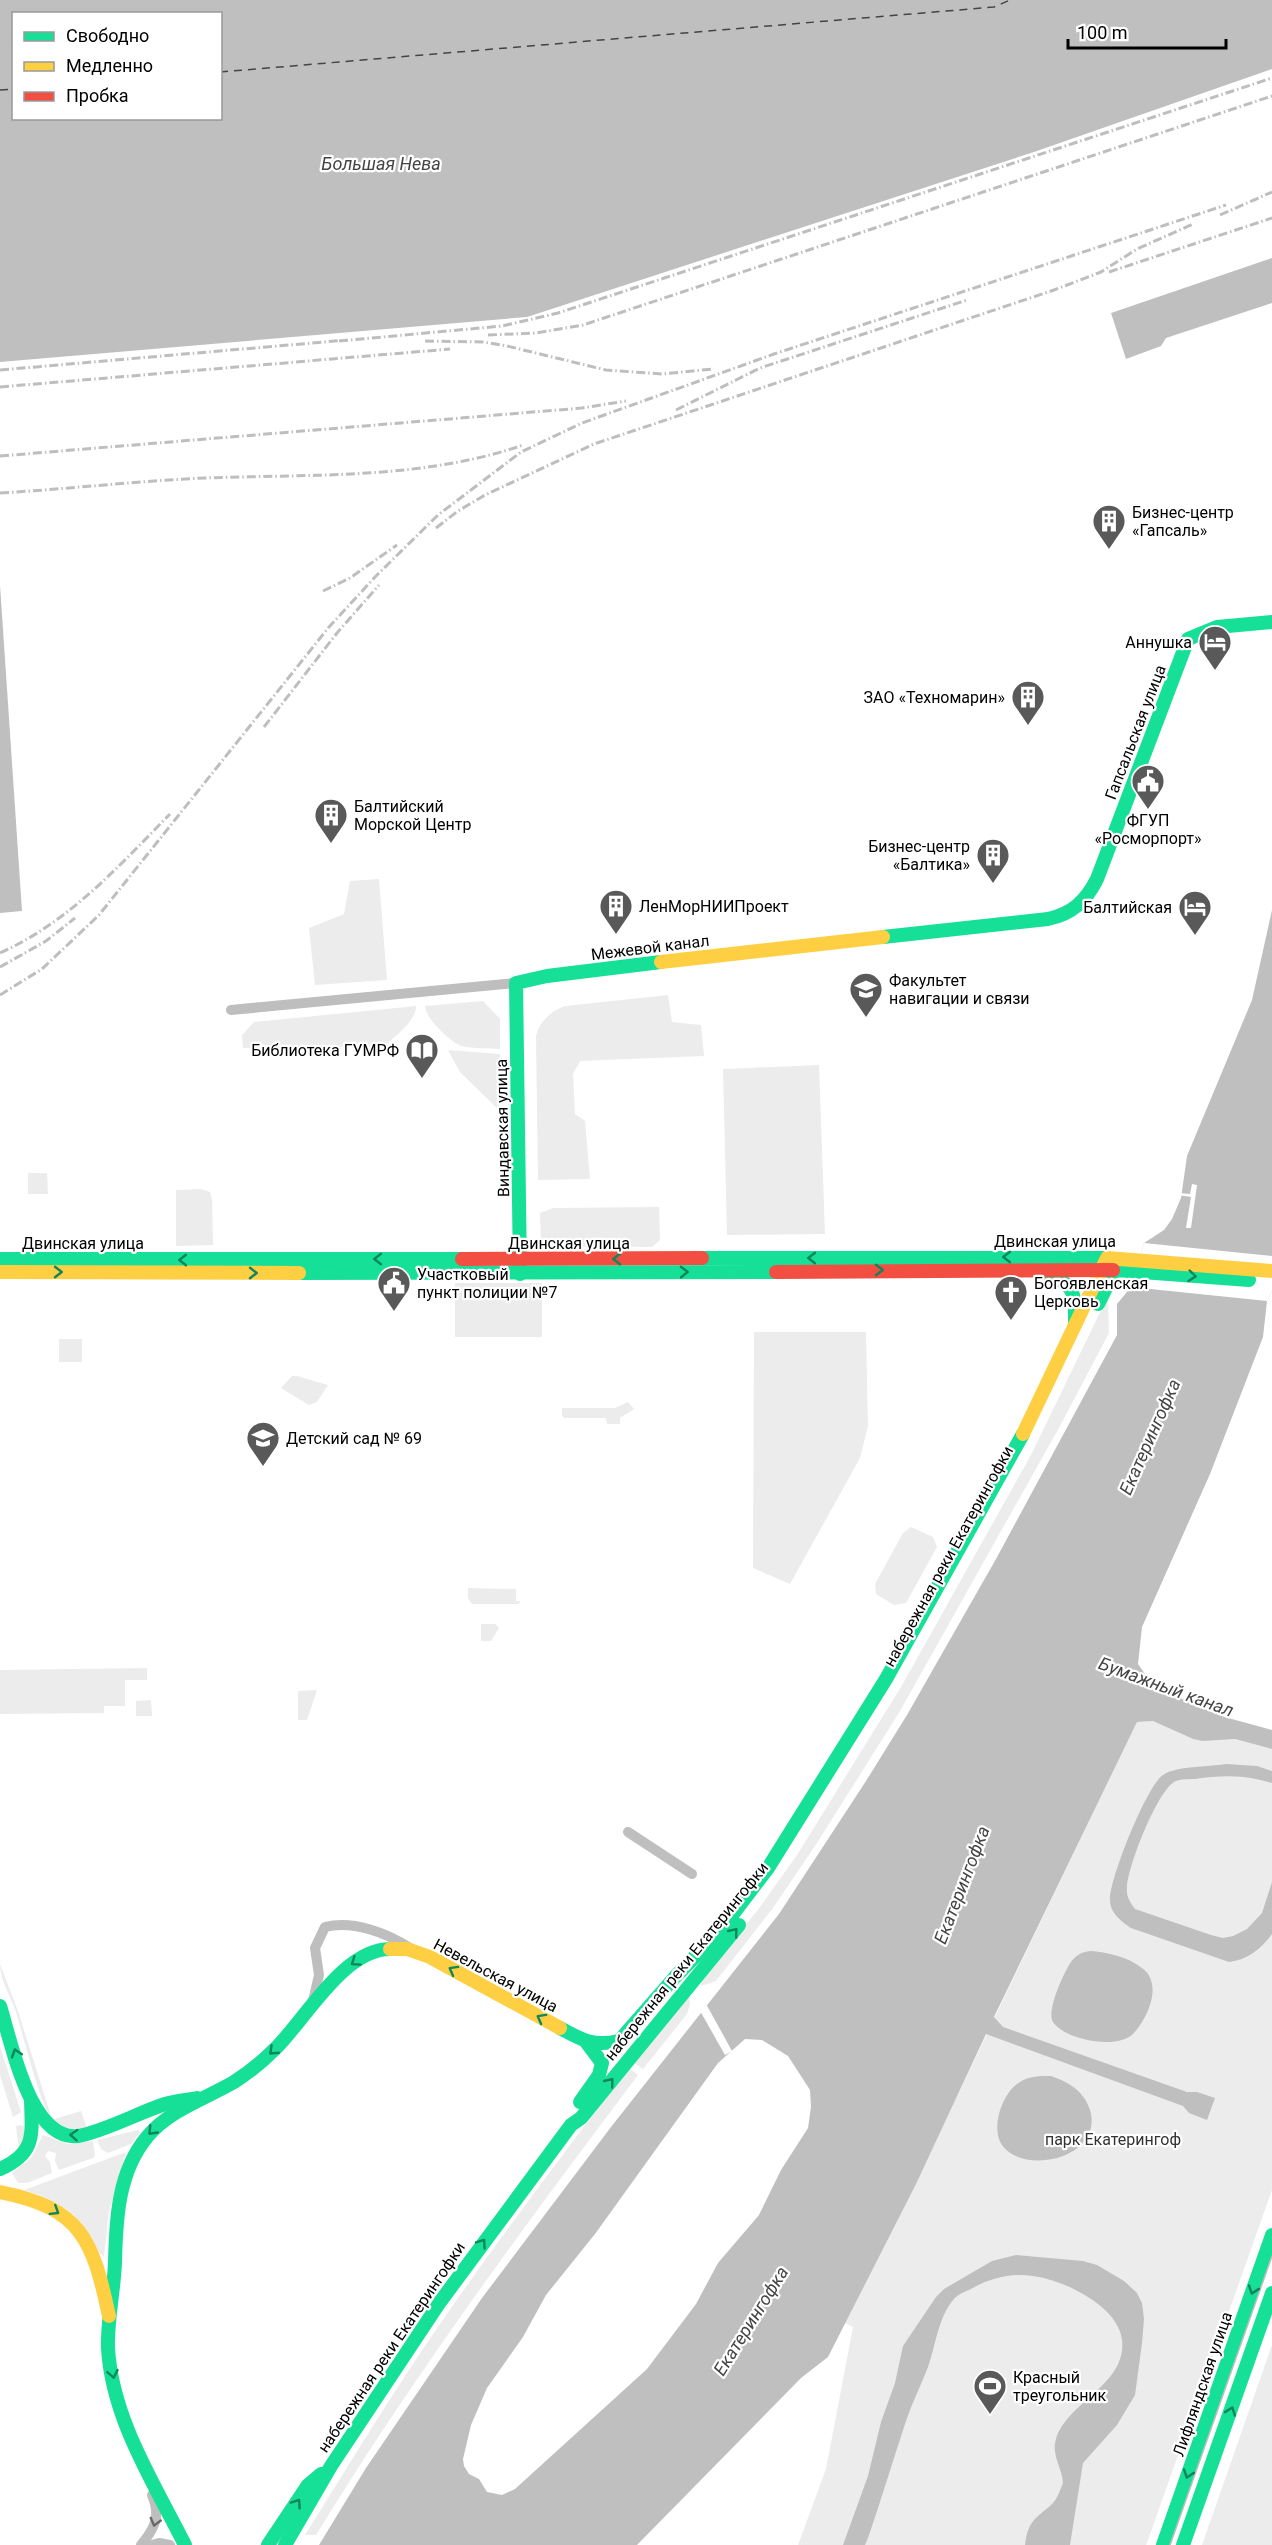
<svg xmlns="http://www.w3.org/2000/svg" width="1272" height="2545" viewBox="0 0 1272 2545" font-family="Roboto,sans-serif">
	<rect width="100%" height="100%" fill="#fff"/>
	<g fill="#ececec">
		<path d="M 379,879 L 387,980 L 315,985 L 309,928 L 344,914 L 350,881 Z"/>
		<path d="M 668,995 L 672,1022 L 701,1025 L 704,1056 L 580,1061 L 573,1074 L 575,1114 L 585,1121 L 590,1179 L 538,1180 L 536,1036 C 539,1022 553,1009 566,1006 Z"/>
		<path d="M 483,1001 L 500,1019 L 500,1049 C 488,1048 474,1049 462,1046 C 451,1043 425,1018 425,1006 Z"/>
		<path d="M 416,1006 C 416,1022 395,1036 384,1046 L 243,1048 L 242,1035 L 254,1022 Z"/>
		<path d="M 448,1050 L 500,1054 L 500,1111 L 460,1072 Z"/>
		<path d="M 819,1065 L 825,1234 L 727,1235 L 723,1069 Z"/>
		<path d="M 28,1173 L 47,1173 L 48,1194 L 28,1194 Z"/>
		<path d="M 201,1189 L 210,1192 L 212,1199 L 213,1245 L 176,1246 L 176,1190 Z"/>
		<path d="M 659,1207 L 660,1240 L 652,1247 L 541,1246 L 540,1213 L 553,1208 Z"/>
		<rect x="455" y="1283" width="87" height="54"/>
		<path d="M 1106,1300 L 1108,1301 L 1109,1333 L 1060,1426 L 900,1711 L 817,1843 L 773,1908 L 716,1981 L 701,1986 L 701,1980 L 757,1911 L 797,1855 L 901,1687 L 1031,1455 Z"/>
		<path d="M 754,1332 L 866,1332 L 868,1426 L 860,1458 L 790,1584 L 753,1568 Z"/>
		<rect x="59" y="1339" width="23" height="23"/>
		<path d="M 292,1376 L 297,1376 L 328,1385 L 317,1402 L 309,1405 L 281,1388 Z"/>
		<path d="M 628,1402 L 634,1409 L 620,1418 L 620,1424 L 607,1424 L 606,1418 L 564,1418 L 562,1415 L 562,1408 L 615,1408 Z"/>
		<path d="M 911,1527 L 933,1537 L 937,1547 L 906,1603 L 894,1605 L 876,1594 L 875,1584 L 903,1533 Z"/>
		<path d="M 468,1588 L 516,1589 L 516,1601 L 520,1601 L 519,1604 L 472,1604 L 468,1598 Z"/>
		<path d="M 481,1624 L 495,1624 L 499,1628 L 491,1641 L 481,1641 Z"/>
		<path d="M 147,1668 L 147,1680 L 125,1680 L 125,1706 L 104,1706 L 104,1713 L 0,1714 L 0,1670 Z"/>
		<path d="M 317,1690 L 307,1720 L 298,1720 L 298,1691 Z"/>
		<path d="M 151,1700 L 152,1716 L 136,1716 L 136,1701 Z"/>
		<path d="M 1153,1721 L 1193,1739 L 1235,1739 L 1272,1749 L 1272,2190 L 1148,2540 L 1146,2545 L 798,2545 L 826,2469 L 853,2327 L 845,2323 C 946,2124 1039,1922 1137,1722 Z"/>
		<path d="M 0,1964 L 18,2011 L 51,2116 L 54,2119 L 81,2111 L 87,2128 C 75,2130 62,2129 53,2120 C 40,2107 23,2034 16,2012 C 11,1997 0,1980 0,1964 Z"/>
		<path d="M 689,1995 L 690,2004 L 687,2014 L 643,2069 L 633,2062 Z"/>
		<path d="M 0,2046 L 21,2112 L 13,2117 L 0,2075 Z"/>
		<path d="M 628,2068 L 638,2075 C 525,2225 414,2375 316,2535 L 305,2535 C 350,2463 394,2390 442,2321 C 502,2234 565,2152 628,2068 Z"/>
		<path d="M 20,2125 L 24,2126 L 25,2136 L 19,2151 L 16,2126 Z"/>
		<path d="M 138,2130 L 140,2132 L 131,2144 L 108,2153 L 101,2149 L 97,2140 Z"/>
		<path d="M 43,2135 L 68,2144 L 93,2141 L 95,2155 L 93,2158 L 59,2170 L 55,2161 L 56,2153 L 48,2151 L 45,2156 L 50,2162 L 52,2173 L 27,2183 L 18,2183 L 12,2173 L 32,2157 Z"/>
		<path d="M 126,2152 L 109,2211 L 104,2257 C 94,2249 89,2233 80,2222 C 67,2205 44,2197 24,2190 Z"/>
		<path d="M 1272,2345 L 1272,2545 L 1202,2545 Z"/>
	</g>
	<g fill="#bfbfbf" fill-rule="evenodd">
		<path d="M 0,0 L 1272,0 L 1272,69 L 1034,152 L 527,317 L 0,362 ZM 14,14 L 220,14 L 220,118 L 14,118 Z"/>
		<path d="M 1272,258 L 1272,303 L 1166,338 L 1161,346 L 1126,359 L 1111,313 Z"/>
		<path d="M 0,585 L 22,911 L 0,913 Z"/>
		<path d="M 1272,910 L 1272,1291 L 1267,1301 L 1263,1337 L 1210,1474 L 1142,1627 L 1138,1664 L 1152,1684 L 1160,1689 L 1221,1716 L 1272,1730 L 1272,1749 L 1235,1739 L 1203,1741 L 1193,1739 L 1153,1721 L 1137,1722 L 994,2017 L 1003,2027 L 1187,2092 L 1197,2092 L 1215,2098 L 1207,2120 L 1189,2113 L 1183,2106 L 986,2034 L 916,2184 L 828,2357 L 801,2378 L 637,2545 L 319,2545 L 366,2468 L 482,2298 L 611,2127 L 779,1914 L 866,1781 L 907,1715 L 996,1559 L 1117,1335 L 1117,1304 L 1131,1287 L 1144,1243 L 1164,1230 L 1172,1219 L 1181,1198 L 1187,1156 L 1252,1000 ZM 745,2039 L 762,2040 L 788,2056 L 810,2090 L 811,2107 L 808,2128 L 781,2170 L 759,2215 L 718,2263 L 696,2304 L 647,2369 L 515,2489 L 502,2495 L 487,2492 L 479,2479 L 469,2474 L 464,2466 L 463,2459 L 471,2425 L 487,2388 L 523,2337 L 546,2295 L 595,2234 L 718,2063 Z"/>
		<path d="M 1226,1764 L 1257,1766 L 1272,1771 L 1272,1783 C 1245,1775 1223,1775 1195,1779 C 1189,1779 1182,1779 1176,1781 C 1158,1788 1127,1868 1127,1888 C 1126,1896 1130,1902 1135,1909 L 1211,1935 L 1223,1938 L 1233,1936 L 1247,1929 L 1262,1913 L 1272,1882 L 1272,1934 C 1261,1949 1247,1960 1229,1962 L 1131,1928 C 1121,1921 1110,1913 1110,1900 C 1109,1880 1147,1785 1163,1775 C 1175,1766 1209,1767 1226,1764 Z"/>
		<path d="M 1090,1951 C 1107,1952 1128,1957 1142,1968 C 1164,1984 1147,2019 1133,2034 C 1117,2050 1065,2040 1053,2022 C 1046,2011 1064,1972 1071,1962 C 1076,1955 1082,1952 1090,1951 Z"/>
		<path d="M 1051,2076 C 1069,2082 1084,2091 1090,2110 C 1105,2161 1013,2178 999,2139 C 993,2121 1004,2091 1020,2082 C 1029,2076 1040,2076 1051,2076 Z"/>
		<path d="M 1016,2255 L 1083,2261 L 1097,2265 L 1124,2281 L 1137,2293 L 1142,2303 L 1144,2319 L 1142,2343 L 1135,2395 L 1117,2425 L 1083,2463 L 1070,2545 L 1025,2545 C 1028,2521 1035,2519 1051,2505 C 1057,2500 1060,2490 1063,2483 C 1062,2467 1051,2455 1056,2439 C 1068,2401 1127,2385 1122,2340 C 1119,2313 1086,2294 1065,2285 C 1030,2271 1002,2271 969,2290 C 964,2292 957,2295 954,2299 C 938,2317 936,2345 928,2367 C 921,2385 912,2403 906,2421 C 893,2460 881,2500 868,2538 L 865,2545 L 843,2545 L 868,2476 L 881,2422 L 895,2383 L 903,2346 L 936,2297 L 944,2289 L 992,2261 Z"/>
	</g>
	<g fill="#fff">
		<path d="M 1192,1184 L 1197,1185 L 1191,1228 L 1186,1228 L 1191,1197 L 1178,1195 L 1179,1193 L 1190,1194 Z"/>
		<path d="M 1144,1243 L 1272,1256 L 1272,1291 L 1267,1301 L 1131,1287 Z"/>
		<path d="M 705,2002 L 732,2051 L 725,2055 L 699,2009 Z"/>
	</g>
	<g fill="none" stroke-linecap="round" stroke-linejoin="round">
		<path stroke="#bfbfbf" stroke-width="10" d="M 628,1832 L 692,1874"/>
		<g stroke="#444" stroke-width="1.5" stroke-dasharray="8 6" stroke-linecap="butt">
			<path d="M 220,72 L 994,7 L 1010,0"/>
			<path d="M 0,90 L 14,89"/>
		</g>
		<g stroke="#bebebe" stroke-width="10">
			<path d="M 231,1010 L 516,983"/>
			<path d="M 313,2001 L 319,1975 L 315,1948 L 325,1927 C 353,1920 387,1933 410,1948"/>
			<path d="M 141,2545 C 155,2528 161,2516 152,2495"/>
			<path d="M 152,2545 L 159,2543 L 170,2545"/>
		</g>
		<g stroke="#16e098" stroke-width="14">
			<path d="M 883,937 L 1048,919 C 1072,914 1086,901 1097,879 L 1188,639 L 1217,627 L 1272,622"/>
			<path d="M 702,1258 L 1107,1258"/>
			<path d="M 0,1259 L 462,1259"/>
			<path d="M 299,1273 L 776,1272"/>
			<path d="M 1045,1273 C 1076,1284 1075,1294 1075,1324"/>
			<path d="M 520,1274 L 516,983 L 547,976 L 661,962"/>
			<path d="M 1098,1304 L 1115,1270 L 1249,1280"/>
			<path d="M 0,2006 C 11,2040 31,2149 83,2135 C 111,2128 138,2113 165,2104 C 175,2101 187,2100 197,2098"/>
			<path d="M 560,2028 C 582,2040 593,2047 619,2041 L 675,1977 L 720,1931 L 768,1868 L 886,1679 L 1023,1434"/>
			<path d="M 580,2102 L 599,2075 L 602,2063 L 587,2043"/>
			<path d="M 0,2169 C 36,2153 32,2135 31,2100"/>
			<path d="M 185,2545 C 154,2483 112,2419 108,2348 C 107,2320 114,2291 115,2262 C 116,2219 118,2172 147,2137 C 169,2110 205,2099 234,2082 C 250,2072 264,2060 276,2048 C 306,2018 344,1949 390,1949"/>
			<path d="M 268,2545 L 308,2485 L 321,2474"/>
			<path d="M 285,2545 L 331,2466 L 440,2302 L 571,2125 L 581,2118 L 739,1925"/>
			<path d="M 1163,2545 L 1272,2235"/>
			<path d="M 1183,2545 L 1272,2293"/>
		</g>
		<g stroke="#ffcf43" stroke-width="14">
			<path d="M 661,962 L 883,937"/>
			<path d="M 0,1272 L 299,1273"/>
			<path d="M 1023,1434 L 1107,1258 L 1272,1271"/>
			<path d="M 390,1949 L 407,1949 L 430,1957 L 560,2028"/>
			<path d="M 0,2192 C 82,2208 93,2241 109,2316"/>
		</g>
		<g stroke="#f24e42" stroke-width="14">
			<path d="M 462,1259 L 702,1258"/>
			<path d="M 776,1272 L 1113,1270"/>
		</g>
		<path stroke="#bebebe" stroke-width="1.5" d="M 1170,2545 L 1272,2256"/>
		<g stroke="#bebebe" stroke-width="3" stroke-dasharray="9 3 1.5 3" stroke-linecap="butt">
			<path d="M 1220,215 L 1272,192"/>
			<path d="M 1109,272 L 1272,218"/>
			<path d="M 488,335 L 536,333 L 583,325 L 1272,96"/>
			<path d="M 339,341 L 502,326 L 558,313 L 1272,78"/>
			<path d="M 425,341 L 483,342 L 507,346 L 606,370 L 662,374 L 713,369"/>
			<path d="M 0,370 L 347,340"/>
			<path d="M 0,387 L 450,349"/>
			<path d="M 676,410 L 760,368 L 967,300"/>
			<path d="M 0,456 L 582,408 L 626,401"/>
			<path d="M 0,493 C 69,489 137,481 205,478 C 311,474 422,480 523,445"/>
			<path d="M 436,528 L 458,511 L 485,495 L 594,444 L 1054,290 L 1101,272 L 1137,249 L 1193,224"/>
			<path d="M 323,591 L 350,578 L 397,545"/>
			<path d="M 264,727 L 337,633 L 379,585"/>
			<path d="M 0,953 C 69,922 118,867 170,814"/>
			<path d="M 0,967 L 46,941 L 75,918"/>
			<path d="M 0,995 L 42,969 L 99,915 L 329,627 L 376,576 L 438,515 L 521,452 L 582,423 L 774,354 L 1226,205"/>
		</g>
	</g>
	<defs><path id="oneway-chevron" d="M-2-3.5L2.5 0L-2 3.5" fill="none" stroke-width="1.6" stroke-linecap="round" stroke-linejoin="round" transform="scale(1.5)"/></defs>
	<g stroke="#0d865b">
		<use href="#oneway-chevron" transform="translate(1007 1257) rotate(180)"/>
		<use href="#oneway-chevron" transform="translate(812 1258) rotate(180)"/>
		<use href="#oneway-chevron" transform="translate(378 1259) rotate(180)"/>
		<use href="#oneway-chevron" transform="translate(617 1259) rotate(180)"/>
		<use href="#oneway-chevron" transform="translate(183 1260) rotate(-180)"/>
		<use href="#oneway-chevron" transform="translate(879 1270)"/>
		<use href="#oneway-chevron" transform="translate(58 1272)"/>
		<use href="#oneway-chevron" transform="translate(684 1272) rotate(-1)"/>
		<use href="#oneway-chevron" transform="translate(253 1273)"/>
		<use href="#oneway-chevron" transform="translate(1192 1276) rotate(6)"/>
		<use href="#oneway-chevron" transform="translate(734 1932) rotate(-51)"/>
		<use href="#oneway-chevron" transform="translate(355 1962) rotate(145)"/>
		<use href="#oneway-chevron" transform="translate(453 1970) rotate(-151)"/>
		<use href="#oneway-chevron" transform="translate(541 2018) rotate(-151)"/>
		<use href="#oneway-chevron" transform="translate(273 2051) rotate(137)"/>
		<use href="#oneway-chevron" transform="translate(16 2053) rotate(-108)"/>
		<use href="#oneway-chevron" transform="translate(610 2082) rotate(-51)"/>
		<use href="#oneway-chevron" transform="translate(152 2131) rotate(134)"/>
		<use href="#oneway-chevron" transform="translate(74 2135) rotate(-176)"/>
		<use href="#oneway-chevron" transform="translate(55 2211) rotate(32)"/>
		<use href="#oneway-chevron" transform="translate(482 2243) rotate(-55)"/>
		<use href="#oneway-chevron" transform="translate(1253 2290) rotate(109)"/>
		<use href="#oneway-chevron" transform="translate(113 2374) rotate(79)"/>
		<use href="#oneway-chevron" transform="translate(1231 2411) rotate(-71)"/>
		<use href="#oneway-chevron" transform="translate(1188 2474) rotate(109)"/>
		<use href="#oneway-chevron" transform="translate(297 2503) rotate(-56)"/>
	</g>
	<use stroke="#686868" href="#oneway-chevron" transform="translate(155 2522) rotate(105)"/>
	<defs>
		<symbol id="building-pin" viewBox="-11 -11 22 30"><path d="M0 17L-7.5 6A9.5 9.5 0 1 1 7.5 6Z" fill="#595959" stroke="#fff"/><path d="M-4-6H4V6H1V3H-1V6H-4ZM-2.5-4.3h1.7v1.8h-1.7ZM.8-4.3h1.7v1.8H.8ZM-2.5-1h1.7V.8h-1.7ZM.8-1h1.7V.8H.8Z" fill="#fff"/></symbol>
		<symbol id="hotel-pin" viewBox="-11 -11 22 30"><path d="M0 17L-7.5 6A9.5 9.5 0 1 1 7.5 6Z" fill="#595959" stroke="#fff"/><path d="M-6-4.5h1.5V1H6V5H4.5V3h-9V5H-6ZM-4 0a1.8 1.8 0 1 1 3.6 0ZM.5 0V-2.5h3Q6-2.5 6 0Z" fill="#fff"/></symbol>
		<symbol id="civic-pin" viewBox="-11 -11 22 30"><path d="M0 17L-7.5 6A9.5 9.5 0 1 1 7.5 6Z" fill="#595959" stroke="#fff"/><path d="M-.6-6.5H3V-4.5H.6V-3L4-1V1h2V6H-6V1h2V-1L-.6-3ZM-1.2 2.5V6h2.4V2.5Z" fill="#fff"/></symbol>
		<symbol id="university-pin" viewBox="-11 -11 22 30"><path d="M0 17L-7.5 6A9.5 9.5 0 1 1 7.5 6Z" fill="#595959" stroke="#fff"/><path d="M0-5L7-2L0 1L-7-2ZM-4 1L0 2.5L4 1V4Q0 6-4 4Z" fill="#fff"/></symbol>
		<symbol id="library-pin" viewBox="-11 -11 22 30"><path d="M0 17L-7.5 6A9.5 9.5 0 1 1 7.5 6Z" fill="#595959" stroke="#fff"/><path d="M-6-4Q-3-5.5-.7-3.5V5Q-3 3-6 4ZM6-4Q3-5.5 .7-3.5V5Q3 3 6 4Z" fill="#fff"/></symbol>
		<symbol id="church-pin" viewBox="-11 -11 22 30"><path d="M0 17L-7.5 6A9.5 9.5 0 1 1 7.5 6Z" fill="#595959" stroke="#fff"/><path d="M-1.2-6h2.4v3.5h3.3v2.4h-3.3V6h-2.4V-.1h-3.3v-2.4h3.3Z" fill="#fff"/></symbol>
		<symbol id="school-pin" viewBox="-11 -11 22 30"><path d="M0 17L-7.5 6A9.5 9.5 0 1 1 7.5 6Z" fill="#595959" stroke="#fff"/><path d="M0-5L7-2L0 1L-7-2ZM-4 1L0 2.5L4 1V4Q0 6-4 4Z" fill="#fff"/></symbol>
		<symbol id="stadium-pin" viewBox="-11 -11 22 30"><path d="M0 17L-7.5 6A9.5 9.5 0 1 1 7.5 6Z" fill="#595959" stroke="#fff"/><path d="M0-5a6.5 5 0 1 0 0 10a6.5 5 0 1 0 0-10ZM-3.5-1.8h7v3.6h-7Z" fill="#fff"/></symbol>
	</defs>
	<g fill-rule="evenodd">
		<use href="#building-pin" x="1090" y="502" width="38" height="52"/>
		<use href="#hotel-pin" x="1196" y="623" width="38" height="52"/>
		<use href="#building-pin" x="1009" y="678" width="38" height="52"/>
		<use href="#civic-pin" x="1129" y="762" width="38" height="52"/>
		<use href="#building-pin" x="312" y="796" width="38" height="52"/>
		<use href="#building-pin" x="974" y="836" width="38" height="52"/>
		<use href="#building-pin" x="597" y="887" width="38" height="52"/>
		<use href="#hotel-pin" x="1176" y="888" width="38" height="52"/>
		<use href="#university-pin" x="847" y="970" width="38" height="52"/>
		<use href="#library-pin" x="403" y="1031" width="38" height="52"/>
		<use href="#civic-pin" x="375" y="1264" width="38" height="52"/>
		<use href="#church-pin" x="992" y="1273" width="38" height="52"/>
		<use href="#school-pin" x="244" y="1419" width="38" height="52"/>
		<use href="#stadium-pin" x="971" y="2367" width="38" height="52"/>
	</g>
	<g text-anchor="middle" stroke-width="4.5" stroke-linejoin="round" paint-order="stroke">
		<g font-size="16" fill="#000" stroke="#fff" text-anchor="start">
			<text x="1132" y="518">Бизнес-центр<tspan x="1132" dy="18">«Гапсаль»</tspan></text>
			<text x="1192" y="648" text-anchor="end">Аннушка</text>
			<text x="1005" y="703" text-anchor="end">ЗАО «Техномарин»</text>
			<text x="354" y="812">Балтийский<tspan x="354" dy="18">Морской Центр</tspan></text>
			<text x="1148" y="826" text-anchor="middle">ФГУП<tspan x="1148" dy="18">«Росморпорт»</tspan></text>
			<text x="970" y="852" text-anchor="end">Бизнес-центр<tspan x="970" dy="18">«Балтика»</tspan></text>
			<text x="639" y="912">ЛенМорНИИПроект</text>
			<text x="1172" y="913" text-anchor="end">Балтийская</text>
			<text x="889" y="986">Факультет<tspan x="889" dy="18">навигации и связи</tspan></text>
			<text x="399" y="1056" text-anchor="end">Библиотека ГУМРФ</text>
			<text x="417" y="1280">Участковый<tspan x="417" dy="18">пункт полиции №7</tspan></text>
			<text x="1034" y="1289">Богоявленская<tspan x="1034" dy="18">Церковь</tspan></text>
			<text x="286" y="1444">Детский сад № 69</text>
			<text x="1013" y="2383">Красный<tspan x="1013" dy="18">треугольник</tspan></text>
		</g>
		<g font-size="16" fill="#000" stroke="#fff">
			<text transform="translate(1135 732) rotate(-69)" y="6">Гапсальская улица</text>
			<text transform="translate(650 947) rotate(-7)" y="6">Межевой канал</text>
			<text transform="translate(502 1128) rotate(-91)" y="6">Виндавская улица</text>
			<text x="1055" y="1247">Двинская улица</text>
			<text x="83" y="1249">Двинская улица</text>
			<text x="569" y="1249">Двинская улица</text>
			<text transform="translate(948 1556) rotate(-61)" y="6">набережная реки Екатерингофки</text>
			<text transform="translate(686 1961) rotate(-51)" y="6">набережная реки Екатерингофки</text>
			<text transform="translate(496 1975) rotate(28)" y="6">Невельская улица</text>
			<text transform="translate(391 2347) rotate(-56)" y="6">набережная реки Екатерингофки</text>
			<text transform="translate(1202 2384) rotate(-71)" y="6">Лифляндская улица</text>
		</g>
		<g font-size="16" fill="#333" stroke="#fff">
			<text x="1113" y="2145">парк Екатерингоф</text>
		</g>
		<g font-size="18" font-style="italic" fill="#444" stroke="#fff">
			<text x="381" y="170">Большая Нева</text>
			<text transform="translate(1150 1437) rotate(-66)" y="6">Екатерингофка</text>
			<text transform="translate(1166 1687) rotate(20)" y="6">Бумажный канал</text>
			<text transform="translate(962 1885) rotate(-69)" y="6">Екатерингофка</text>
			<text transform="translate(751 2321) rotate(-58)" y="6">Екатерингофка</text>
		</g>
	</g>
	<rect x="12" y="12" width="210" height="108" fill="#ffffff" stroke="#999999" stroke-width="1.5"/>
	<rect x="24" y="32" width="30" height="9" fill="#16e098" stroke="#999999" stroke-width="1.5"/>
	<text x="66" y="42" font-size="18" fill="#000000">Свободно</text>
	<rect x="24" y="62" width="30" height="9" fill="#ffcf43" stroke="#999999" stroke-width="1.5"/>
	<text x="66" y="72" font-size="18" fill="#000000">Медленно</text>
	<rect x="24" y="92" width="30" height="9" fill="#f24e42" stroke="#999999" stroke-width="1.5"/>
	<text x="66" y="102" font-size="18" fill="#000000">Пробка</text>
	<path d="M1068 39v9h158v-9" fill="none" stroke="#000000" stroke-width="3"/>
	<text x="1077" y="39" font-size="18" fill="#000000" stroke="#ffffff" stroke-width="4.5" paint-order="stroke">100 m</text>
</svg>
